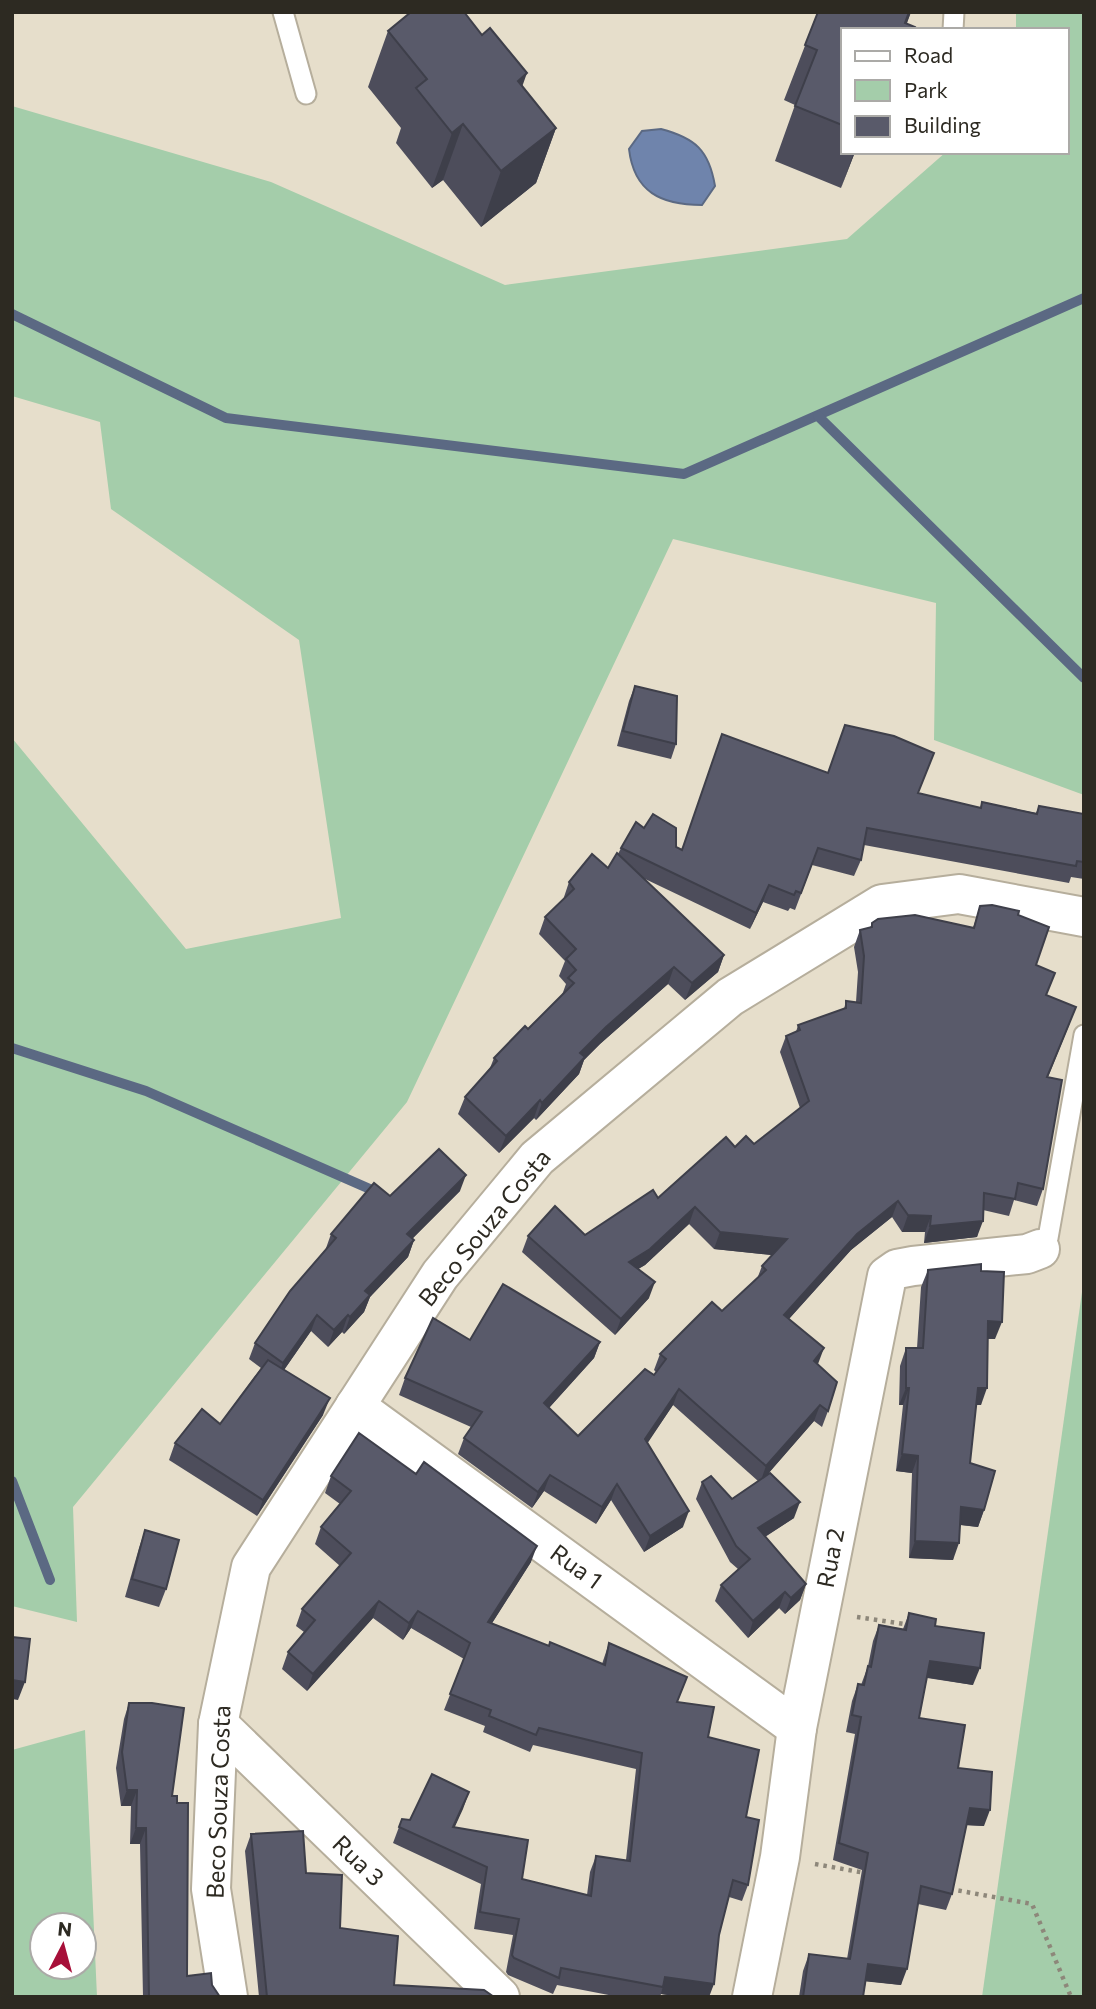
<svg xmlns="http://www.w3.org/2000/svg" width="1096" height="2009" viewBox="0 0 1096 2009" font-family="Commissioner,sans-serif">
	<rect width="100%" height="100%" fill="#e6decb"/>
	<g fill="#a4cdaa" fill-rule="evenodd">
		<path d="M 1016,12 L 1084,12 L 1084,795 L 934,740 L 936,603 L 673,539 L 407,1102 L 73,1507 L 77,1622 L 12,1606 L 12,738 L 186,949 L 341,918 L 299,640 L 111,509 L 100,422 L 12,396 L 12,106 L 271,182 L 505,285 L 847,239 L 946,152 L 1066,152 L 1066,30 L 1016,30 Z"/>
		<path d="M 1084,1278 L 1084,1997 L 982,1997 Z"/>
		<path d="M 85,1730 L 97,1997 L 12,1997 L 12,1750 ZM 84,1925 L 84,1967 L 42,1967 L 42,1925 Z"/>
	</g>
	<path fill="#6f84ac" stroke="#5b6983" stroke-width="2" d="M 661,129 C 695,138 709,150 715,186 L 702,205 C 661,205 634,192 629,149 L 642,131 Z"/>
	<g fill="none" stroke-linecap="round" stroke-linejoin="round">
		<g stroke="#5b6983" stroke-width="10">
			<path d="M 12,314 L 226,418 L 684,474 L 1084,298"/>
			<path d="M 818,416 L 1084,678"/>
			<path d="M 12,1048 L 146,1091 L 379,1193"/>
			<path d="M 12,1481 L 50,1580"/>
		</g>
		<defs>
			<g id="service">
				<path d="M 283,12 L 306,94"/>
				<path d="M 953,30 L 954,12"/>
				<path d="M 1040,1249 L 1048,1238 L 1084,1035"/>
			</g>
			<g id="minor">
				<path d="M 355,1406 L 797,1728"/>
				<path d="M 218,1724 L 500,1997"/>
				<path d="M 228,1997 L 211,1889 L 218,1724 L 251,1567 L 440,1275 L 537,1158 L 730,997 L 882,904 L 959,894 L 1084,917"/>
				<path d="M 752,1997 L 780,1857 L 797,1728 L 887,1276 L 897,1269 L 913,1266 L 1027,1254 L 1040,1249"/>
			</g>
		</defs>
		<use href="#service" stroke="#b6ae9c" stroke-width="23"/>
		<use href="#minor" stroke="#b6ae9c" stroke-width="42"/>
		<g stroke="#8d877a" stroke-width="4.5" stroke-dasharray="3.5 5" stroke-linecap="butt">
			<path d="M 857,1617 L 911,1625"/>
			<path d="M 815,1864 L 865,1873"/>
			<path d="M 950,1889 L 1032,1904 L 1071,1997"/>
		</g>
		<use href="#service" stroke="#fff" stroke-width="19"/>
		<use href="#minor" stroke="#fff" stroke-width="38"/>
	</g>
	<g fill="#4d4d5b">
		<path d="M 818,12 L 911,12 L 907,23 L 842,30 L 842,152 L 855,152 L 841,188 L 775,161 L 795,105 L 784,100 Z"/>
		<path d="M 388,31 L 522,86 L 556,128 L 536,183 L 481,227 L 443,180 L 432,188 L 396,143 L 401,128 L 368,87 Z"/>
		<path d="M 635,686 L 676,744 L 671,759 L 617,746 L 629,701 Z"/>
		<path d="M 827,773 L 980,808 L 982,802 L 1036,813 L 1039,806 L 1084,814 L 1084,879 L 1071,877 L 1069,883 L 864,845 L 861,860 L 854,876 L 812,865 L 795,910 L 790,908 L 788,911 L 763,902 L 750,929 L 643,878 L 724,955 L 718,972 L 685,1000 L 668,984 L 600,1044 L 584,1060 L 579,1074 L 536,1120 L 534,1118 L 499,1153 L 458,1114 L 465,1097 L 490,1068 L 494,1058 L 528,1029 L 562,995 L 566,984 L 559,976 L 565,961 L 539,934 L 545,917 L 563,900 L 569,882 L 608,868 L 618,854 L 621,848 L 676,847 L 681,850 Z"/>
		<path d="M 980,906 L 1018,915 L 1047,995 L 1070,1023 L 1048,1077 L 1043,1189 L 1037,1206 L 1014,1200 L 1009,1216 L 983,1210 L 977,1237 L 924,1243 L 925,1232 L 902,1232 L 892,1217 L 851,1250 L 789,1319 L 818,1365 L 828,1411 L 822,1427 L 814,1421 L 766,1476 L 794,1518 L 765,1537 L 806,1584 L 800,1600 L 785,1614 L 779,1608 L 748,1638 L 715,1601 L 721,1585 L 738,1569 L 730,1562 L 696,1499 L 702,1482 L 732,1499 L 758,1481 L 673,1405 L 647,1443 L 683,1527 L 644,1552 L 611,1500 L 596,1524 L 544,1491 L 532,1508 L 458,1454 L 464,1438 L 471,1427 L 399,1395 L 405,1378 L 470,1340 L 600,1342 L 594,1358 L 549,1408 L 578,1436 L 654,1375 L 656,1372 L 654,1370 L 660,1354 L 722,1311 L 757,1279 L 762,1266 L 772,1255 L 714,1249 L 689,1224 L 645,1265 L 638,1269 L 649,1298 L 615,1335 L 522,1252 L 528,1236 L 585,1235 L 658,1198 L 735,1147 L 754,1144 L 800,1108 L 780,1052 L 786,1036 L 796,1032 L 798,1025 L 844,1009 L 846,1001 L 856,1002 L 858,972 L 854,947 L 860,930 L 870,928 L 872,923 L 973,928 Z"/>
		<path d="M 460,1191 L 412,1239 L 414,1240 L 408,1257 L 370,1297 L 364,1312 L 344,1334 L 342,1332 L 328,1347 L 311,1331 L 284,1370 L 323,1415 L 257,1516 L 169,1460 L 175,1443 L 220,1424 L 261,1368 L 249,1359 L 255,1343 L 325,1251 L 331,1234 L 390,1196 Z"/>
		<path d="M 928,1270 L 981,1271 L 995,1339 L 988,1339 L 981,1405 L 976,1405 L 970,1463 L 984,1510 L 978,1527 L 960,1525 L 953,1560 L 909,1558 L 912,1473 L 896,1471 L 903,1405 L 899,1405 L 900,1366 L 906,1348 L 917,1348 L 921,1287 Z"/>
		<path d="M 331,1476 L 531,1562 L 492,1623 L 549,1646 L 602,1664 L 609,1643 L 678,1702 L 708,1737 L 746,1817 L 748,1885 L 742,1901 L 729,1897 L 719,1935 L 709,1997 L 682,1997 L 661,1994 L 660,1997 L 619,1997 L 557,1985 L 553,1994 L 508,1975 L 506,1972 L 513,1935 L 474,1929 L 481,1884 L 393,1843 L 402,1819 L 410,1820 L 469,1792 L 454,1828 L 522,1879 L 587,1895 L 590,1872 L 596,1856 L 626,1860 L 636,1769 L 533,1745 L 530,1752 L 483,1732 L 485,1726 L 444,1710 L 464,1659 L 411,1628 L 403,1640 L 373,1618 L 307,1691 L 282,1669 L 288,1652 L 304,1632 L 296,1626 L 302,1609 L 340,1566 L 315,1544 L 321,1527 L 340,1504 L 325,1493 Z"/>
		<path d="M 145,1530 L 166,1589 L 159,1607 L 125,1597 L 139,1548 Z"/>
		<path d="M 909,1613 L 935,1626 L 973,1685 L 927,1678 L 919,1718 L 958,1768 L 984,1826 L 966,1825 L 952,1894 L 946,1910 L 918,1904 L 901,1985 L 866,1981 L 863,1997 L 799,1997 L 803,1971 L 809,1954 L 847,1959 L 862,1870 L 833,1860 L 855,1734 L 846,1732 L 852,1701 L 858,1684 L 861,1685 L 868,1666 L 873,1641 L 879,1625 L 903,1629 Z"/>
		<path d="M 129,1703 L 177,1803 L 187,1976 L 212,1985 L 220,1997 L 143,1997 L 140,1844 L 130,1844 L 131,1806 L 121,1806 L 116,1768 L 124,1719 Z"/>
		<path d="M 251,1834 L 306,1873 L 340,1928 L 394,1985 L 494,1997 L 259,1997 L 245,1851 Z"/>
	</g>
	<g fill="#3e3f4a">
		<path d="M 909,12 L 911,12 L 904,30 L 902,30 Z"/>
		<path d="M 527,73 L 507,129 L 518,81 Z"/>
		<path d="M 463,124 L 443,180 L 432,188 L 452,133 Z"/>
		<path d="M 556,128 L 536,183 L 481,227 L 501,171 Z"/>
		<path d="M 854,152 L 855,152 L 841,188 Z"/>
		<path d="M 769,885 L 763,902 L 750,929 L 756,913 Z"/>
		<path d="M 724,955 L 718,972 L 685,1000 L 692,983 Z"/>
		<path d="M 674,967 L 668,984 L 600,1044 L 584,1060 L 579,1074 L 536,1120 L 542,1103 L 580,1053 L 606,1027 Z"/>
		<path d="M 540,1100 L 534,1118 L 499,1153 L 506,1136 Z"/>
		<path d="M 466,1175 L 460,1191 L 401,1250 L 407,1234 Z"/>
		<path d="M 898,1201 L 892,1217 L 851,1250 L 778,1331 L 784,1315 L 857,1234 Z"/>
		<path d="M 695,1207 L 689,1224 L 645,1265 L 623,1278 L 629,1262 Z"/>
		<path d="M 908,1215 L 931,1216 L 925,1232 L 902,1232 Z"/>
		<path d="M 983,1221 L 977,1237 L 924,1243 L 930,1226 Z"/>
		<path d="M 720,1232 L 787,1239 L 781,1256 L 714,1249 Z"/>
		<path d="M 414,1240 L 408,1257 L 370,1297 L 364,1312 L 344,1334 L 350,1317 L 365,1291 Z"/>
		<path d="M 655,1282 L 649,1298 L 615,1335 L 621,1319 Z"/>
		<path d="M 317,1315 L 311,1331 L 277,1380 L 283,1363 Z"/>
		<path d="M 348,1315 L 342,1332 L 328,1347 L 334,1330 Z"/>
		<path d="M 988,1321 L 1002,1322 L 995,1339 L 981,1338 Z"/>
		<path d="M 600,1342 L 594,1358 L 538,1420 L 544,1403 Z"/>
		<path d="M 824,1348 L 818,1364 L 814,1361 Z"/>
		<path d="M 906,1388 L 909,1388 L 903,1405 L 899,1405 Z"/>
		<path d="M 978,1388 L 987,1388 L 981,1405 L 972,1405 Z"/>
		<path d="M 679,1389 L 673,1405 L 639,1456 L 645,1439 Z"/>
		<path d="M 330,1398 L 323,1415 L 257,1516 L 263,1500 Z"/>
		<path d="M 820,1405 L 814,1421 L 760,1483 L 766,1466 Z"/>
		<path d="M 902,1454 L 918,1456 L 912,1473 L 896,1471 Z"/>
		<path d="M 550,1475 L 544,1491 L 532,1508 L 538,1492 Z"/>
		<path d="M 617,1484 L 611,1500 L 596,1524 L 602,1507 Z"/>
		<path d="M 800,1502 L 794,1518 L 752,1545 L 758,1528 Z"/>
		<path d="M 961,1507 L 984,1510 L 978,1527 L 954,1524 Z"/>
		<path d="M 689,1511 L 683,1527 L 644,1552 L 650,1536 Z"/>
		<path d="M 915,1541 L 959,1543 L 953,1560 L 909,1558 Z"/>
		<path d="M 537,1546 L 531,1562 L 482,1639 L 488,1622 Z"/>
		<path d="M 806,1584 L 800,1600 L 785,1614 L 791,1598 Z"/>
		<path d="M 785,1592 L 779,1608 L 748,1638 L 753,1621 Z"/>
		<path d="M 379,1601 L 373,1618 L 307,1691 L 313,1674 Z"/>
		<path d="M 418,1611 L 411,1628 L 403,1640 L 409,1623 Z"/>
		<path d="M 930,1661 L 980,1668 L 973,1685 L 924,1677 Z"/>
		<path d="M 12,1680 L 25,1682 L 18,1700 L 12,1699 Z"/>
		<path d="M 127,1790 L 137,1790 L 131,1806 L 121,1806 Z"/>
		<path d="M 469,1792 L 463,1809 L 447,1844 L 453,1827 Z"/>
		<path d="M 970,1808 L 990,1810 L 984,1826 L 964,1825 Z"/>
		<path d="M 136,1828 L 146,1828 L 140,1844 L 130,1844 Z"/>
		<path d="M 868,1964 L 907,1969 L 901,1985 L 862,1981 Z"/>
		<path d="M 665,1977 L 714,1984 L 709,1997 L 682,1997 L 661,1994 Z"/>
	</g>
	<g fill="#595a6a" stroke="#3e3f4a" stroke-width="2">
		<path d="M 411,12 L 464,12 L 482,35 L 490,28 L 527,73 L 518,81 L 556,128 L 501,171 L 463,124 L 452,133 L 416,88 L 427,79 L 388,31 Z"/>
		<path d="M 818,12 L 909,12 L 905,23 L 915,27 L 914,30 L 842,30 L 842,125 L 795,106 L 817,50 L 805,45 Z"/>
		<path d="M 635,686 L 677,696 L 676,744 L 623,731 Z"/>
		<path d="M 845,725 L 894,736 L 934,753 L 918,793 L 981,808 L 982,802 L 1037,814 L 1039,806 L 1084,814 L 1084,862 L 1077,861 L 1076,866 L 867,828 L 861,860 L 818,848 L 801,893 L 796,891 L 794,895 L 769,885 L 756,913 L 621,848 L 636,822 L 644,828 L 653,814 L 676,828 L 676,847 L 682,850 L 722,734 L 828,773 Z"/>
		<path d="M 617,853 L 724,955 L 692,983 L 674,967 L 606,1027 L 580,1053 L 585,1057 L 542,1103 L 540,1100 L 506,1136 L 465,1097 L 497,1061 L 494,1058 L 525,1026 L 528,1029 L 574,983 L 568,978 L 576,970 L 566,959 L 576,949 L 545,917 L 574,889 L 569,882 L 592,854 L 608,868 Z"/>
		<path d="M 992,905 L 1019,911 L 1018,915 L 1049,927 L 1036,965 L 1055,973 L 1046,995 L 1076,1007 L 1047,1077 L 1062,1080 L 1043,1189 L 1018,1183 L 1015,1199 L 984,1193 L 983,1221 L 930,1226 L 931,1216 L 908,1215 L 898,1201 L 857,1234 L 784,1315 L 824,1348 L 814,1361 L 837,1382 L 828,1411 L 820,1405 L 766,1466 L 679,1389 L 645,1439 L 689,1511 L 650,1536 L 617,1484 L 602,1507 L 550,1475 L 538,1492 L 464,1438 L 482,1412 L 405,1378 L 433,1318 L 470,1340 L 503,1284 L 600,1342 L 544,1403 L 578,1436 L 645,1369 L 654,1375 L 666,1359 L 660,1354 L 712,1302 L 722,1311 L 766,1270 L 762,1266 L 787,1239 L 720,1232 L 695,1207 L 650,1249 L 629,1262 L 655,1282 L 621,1319 L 528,1236 L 555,1206 L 585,1235 L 653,1190 L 658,1198 L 726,1137 L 735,1147 L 746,1136 L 754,1144 L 809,1101 L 786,1036 L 800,1030 L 798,1025 L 846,1008 L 846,1001 L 861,1003 L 864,956 L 860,930 L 872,927 L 872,923 L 878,919 L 915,915 L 974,928 L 980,906 Z"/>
		<path d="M 439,1149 L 466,1175 L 407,1234 L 414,1240 L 365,1291 L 370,1295 L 350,1317 L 348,1315 L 334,1330 L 317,1315 L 283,1363 L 255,1343 L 290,1291 L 336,1238 L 331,1234 L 374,1183 L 390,1196 Z"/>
		<path d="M 981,1264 L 981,1271 L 1004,1272 L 1002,1322 L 988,1321 L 987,1388 L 978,1388 L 970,1463 L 995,1471 L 984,1510 L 961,1507 L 959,1543 L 915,1541 L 918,1456 L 902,1454 L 909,1388 L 906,1388 L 906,1348 L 923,1348 L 928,1270 Z"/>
		<path d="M 268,1360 L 330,1398 L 263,1500 L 175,1443 L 202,1409 L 220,1424 Z"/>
		<path d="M 359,1433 L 416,1474 L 424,1462 L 537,1546 L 488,1622 L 549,1646 L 550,1642 L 605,1665 L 609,1643 L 687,1677 L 677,1702 L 714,1707 L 708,1737 L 759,1750 L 746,1817 L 759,1820 L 748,1885 L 733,1880 L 719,1935 L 714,1984 L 665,1977 L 663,1987 L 561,1968 L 559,1978 L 514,1958 L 512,1955 L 519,1919 L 480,1912 L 487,1867 L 399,1827 L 402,1819 L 410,1820 L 432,1774 L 469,1792 L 453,1827 L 528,1840 L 522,1879 L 591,1896 L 596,1856 L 630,1861 L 642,1753 L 539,1728 L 536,1735 L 489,1716 L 491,1710 L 450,1694 L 470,1643 L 418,1611 L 409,1623 L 379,1601 L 313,1674 L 288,1652 L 315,1620 L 302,1609 L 351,1553 L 321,1527 L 351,1491 L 331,1476 Z"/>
		<path d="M 770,1473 L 800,1502 L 758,1528 L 806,1584 L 791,1598 L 785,1592 L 753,1621 L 721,1585 L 750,1559 L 736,1546 L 702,1482 L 711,1476 L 732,1499 Z"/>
		<path d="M 145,1530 L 179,1540 L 166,1589 L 132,1579 Z"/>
		<path d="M 909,1613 L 936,1619 L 935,1626 L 984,1633 L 980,1668 L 930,1661 L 919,1718 L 965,1725 L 958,1768 L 992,1772 L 990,1810 L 970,1808 L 952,1894 L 921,1886 L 907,1969 L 868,1964 L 863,1997 L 803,1997 L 809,1954 L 850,1959 L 868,1853 L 839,1843 L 861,1717 L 852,1715 L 858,1684 L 864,1685 L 868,1666 L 871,1667 L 879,1625 L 906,1630 Z"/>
		<path d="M 12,1637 L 30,1639 L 25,1682 L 12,1680 Z"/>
		<path d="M 129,1703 L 152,1703 L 184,1708 L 172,1796 L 177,1796 L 177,1803 L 188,1803 L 187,1976 L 211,1973 L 212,1985 L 220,1997 L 149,1997 L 146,1828 L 136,1828 L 137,1790 L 127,1790 L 122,1752 Z"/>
		<path d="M 303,1831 L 306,1873 L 342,1875 L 340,1928 L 398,1936 L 394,1985 L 484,1990 L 494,1997 L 267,1997 L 251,1834 Z"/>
	</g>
	<g text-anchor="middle" stroke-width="7" stroke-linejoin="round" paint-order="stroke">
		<g font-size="24" fill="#2d2a22" stroke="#fff">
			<text transform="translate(485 1228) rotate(-51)" y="8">Beco Souza Costa</text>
			<text transform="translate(831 1558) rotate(-79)" y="8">Rua 2</text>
			<text transform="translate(576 1567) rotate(36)" y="8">Rua 1</text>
			<text transform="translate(219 1802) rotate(-88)" y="8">Beco Souza Costa</text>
			<text transform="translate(358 1861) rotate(44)" y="8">Rua 3</text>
		</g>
	</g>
	<rect width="1096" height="2009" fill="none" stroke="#2d2a22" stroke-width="28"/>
	<rect x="841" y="28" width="228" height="126" fill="#ffffff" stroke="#abaaa7" stroke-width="2"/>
	<rect x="855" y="51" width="35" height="10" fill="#ffffff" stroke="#abaaa7" stroke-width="2"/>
	<text x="904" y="63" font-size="21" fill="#2d2a22">Road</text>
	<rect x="855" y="80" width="35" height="21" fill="#a4cdaa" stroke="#abaaa7" stroke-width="2"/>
	<text x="904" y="98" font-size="21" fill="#2d2a22">Park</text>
	<rect x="855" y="116" width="35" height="21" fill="#595a6a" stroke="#abaaa7" stroke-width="2"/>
	<text x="904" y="133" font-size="21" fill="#2d2a22">Building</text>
	<g transform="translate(63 1946) rotate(6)"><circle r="33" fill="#ffffff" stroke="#abaaa7" stroke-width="2"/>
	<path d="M0-5L12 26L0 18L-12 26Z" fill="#a70f39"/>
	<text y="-10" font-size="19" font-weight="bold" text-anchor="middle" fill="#2d2a22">N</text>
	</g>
</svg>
